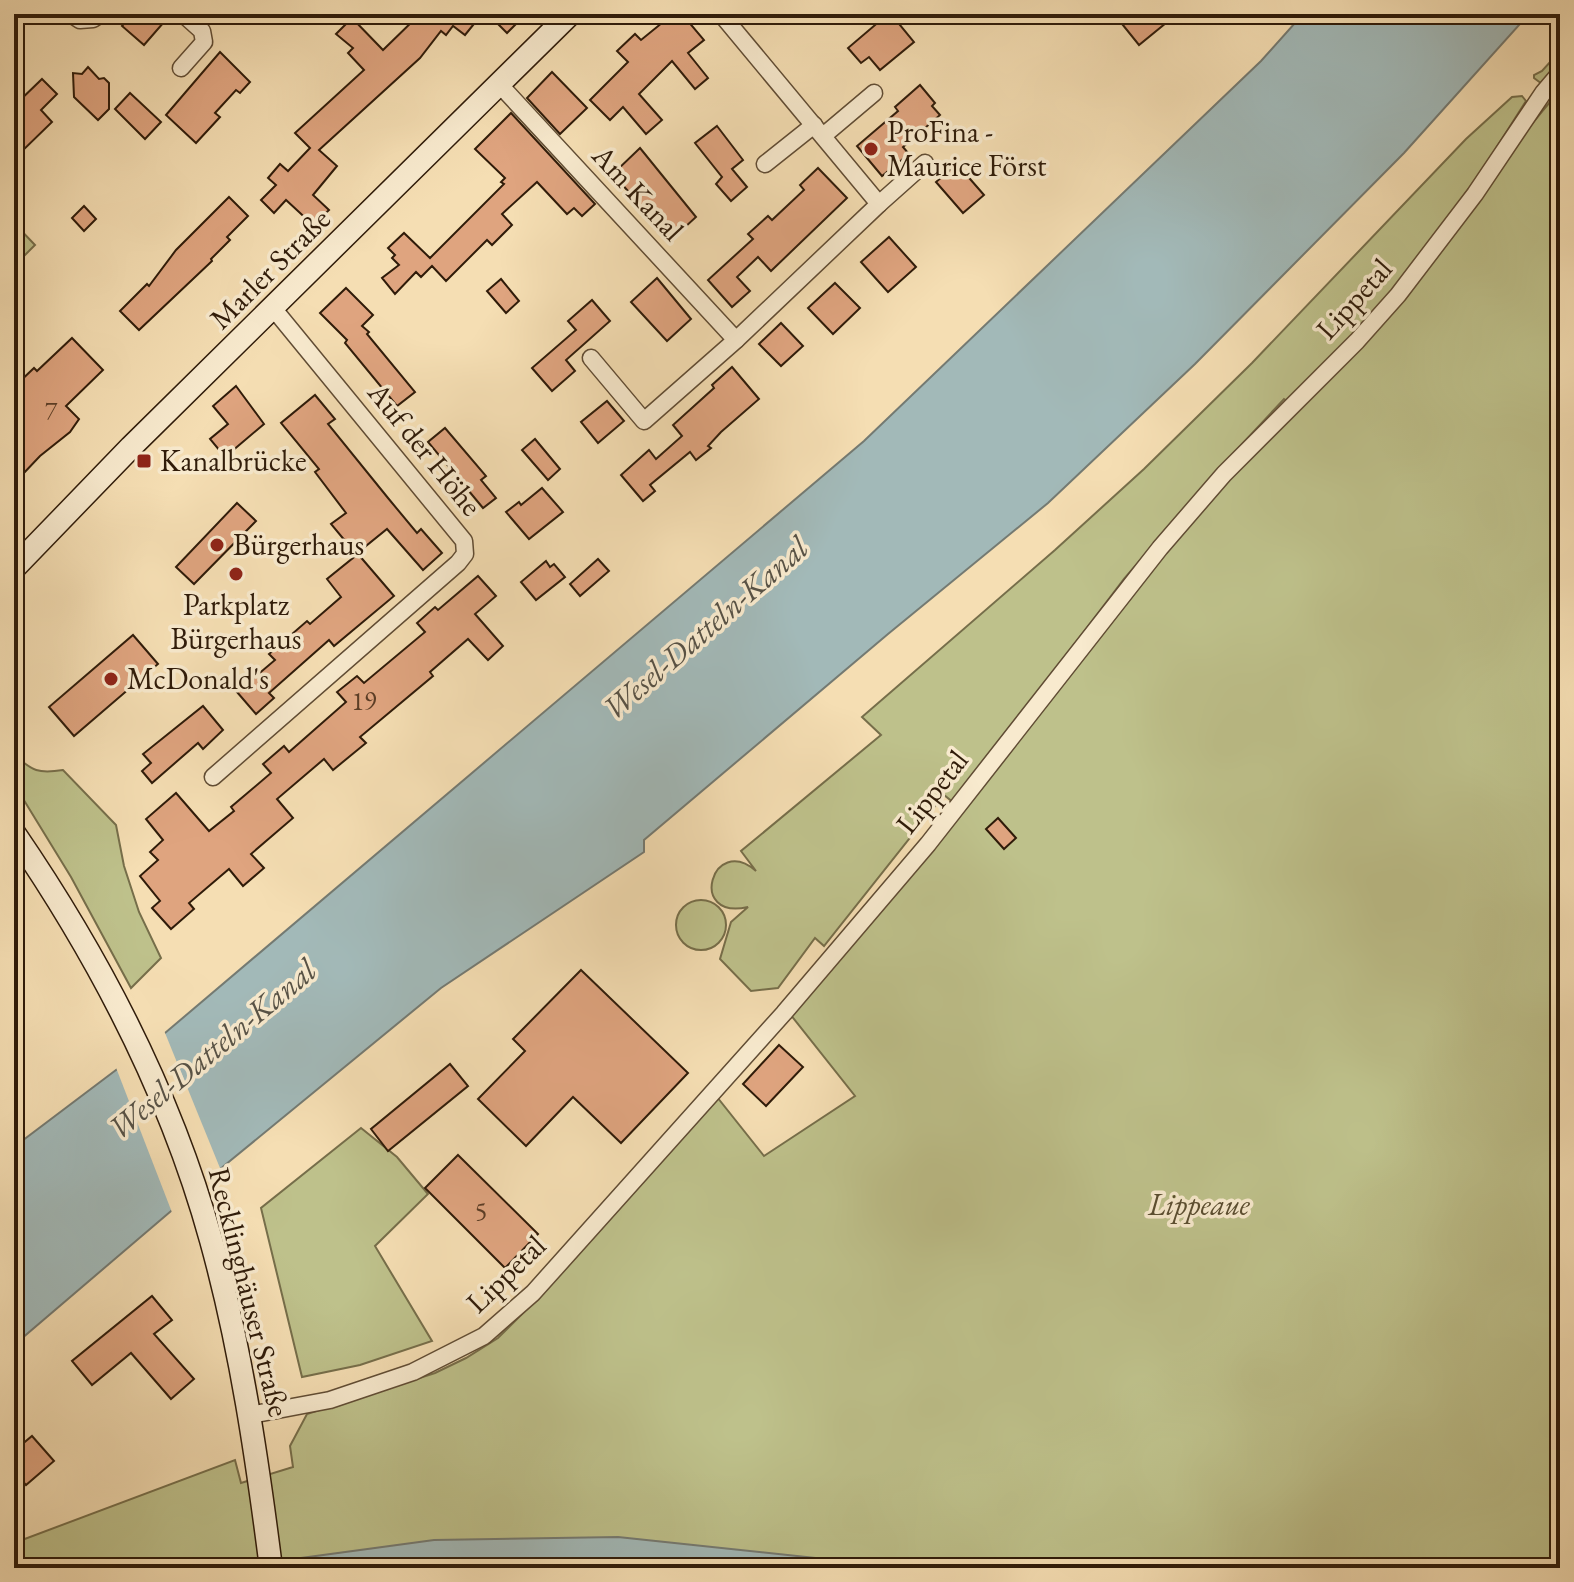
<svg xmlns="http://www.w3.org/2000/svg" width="1574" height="1582" viewBox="0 0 1574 1582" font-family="'EB Garamond',serif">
	<rect width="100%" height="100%" fill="#f5deb3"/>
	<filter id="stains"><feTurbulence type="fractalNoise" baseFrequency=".0025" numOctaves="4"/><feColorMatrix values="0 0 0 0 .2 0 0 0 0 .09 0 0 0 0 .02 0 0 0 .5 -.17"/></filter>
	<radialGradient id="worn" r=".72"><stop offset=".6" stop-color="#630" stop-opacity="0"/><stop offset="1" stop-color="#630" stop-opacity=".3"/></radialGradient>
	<g fill="#bec18b" stroke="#766e4a" stroke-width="2">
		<path d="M 1560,51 L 1560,64 L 1542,84 L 1534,78 L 1534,75 L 1542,71 Z"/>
		<path d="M 1560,90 L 1560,1568 L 14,1568 L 14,1543 L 235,1460 L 241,1483 L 293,1467 L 290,1446 L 307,1414 L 435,1373 L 466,1358 L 498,1338 L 534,1302 L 717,1097 L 764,1156 L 855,1096 L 790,1014 C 921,871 1035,715 1156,563 C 1227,473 1316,398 1390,310 C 1411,286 1429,258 1448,233 C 1484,184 1521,136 1560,90 Z"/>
		<path d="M 1522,96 L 1526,101 L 1481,172 L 1395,290 L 1288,402 L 1284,399 L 1216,472 L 1124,579 L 954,803 L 944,795 L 824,946 L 815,938 L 778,988 L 751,991 L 720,959 L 731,922 L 748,907 C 687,921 712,833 756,871 L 741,851 L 881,735 L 862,717 L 1055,550 L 1144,469 L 1252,363 L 1466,139 L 1512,97 Z"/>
		<path d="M 14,223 L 35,245 L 14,266 Z"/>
		<path d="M 14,755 C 33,771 38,774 63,770 L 116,825 L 124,866 L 139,912 L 161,958 L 131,988 L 71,877 L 14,784 Z"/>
		<circle cx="701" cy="925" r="25"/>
		<path d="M 361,1128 L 397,1157 L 428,1194 L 375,1246 L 432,1341 L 360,1365 L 302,1377 L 261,1208 Z"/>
	</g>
	<g fill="#a2b9b8" stroke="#747a72" stroke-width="2">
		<path d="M 1303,14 L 1529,14 L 1404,153 L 1195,364 L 1048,503 L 888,634 L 644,840 L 644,852 L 441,988 L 225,1165 L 14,1345 L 14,1147 L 165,1033 L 864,441 L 1261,61 Z"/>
		<path d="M 618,1537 L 909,1568 L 275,1568 L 301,1558 L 434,1540 Z"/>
	</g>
	<path fill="#f5deb3" d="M 163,1028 L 222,1173 L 173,1215 L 115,1065 Z"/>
	<g fill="#dfa47f" stroke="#2f1b09" stroke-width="2">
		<path d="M 132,14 L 171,14 L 144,45 L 122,26 Z"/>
		<path d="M 420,14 L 482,14 L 465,35 L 453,26 L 446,35 L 441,31 L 420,58 L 319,150 L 337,166 L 313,195 L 329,210 L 313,225 L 286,200 L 274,213 L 261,200 L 276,185 L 268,178 L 280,164 L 288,171 L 310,148 L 295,133 L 364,70 L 348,53 L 353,48 L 336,34 L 352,18 L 383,50 Z"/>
		<path d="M 488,14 L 526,14 L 507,33 Z"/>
		<path d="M 673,14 L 682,14 L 704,40 L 688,53 L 708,78 L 695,89 L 672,61 L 639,94 L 662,120 L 646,134 L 623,107 L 610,120 L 590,100 L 628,62 L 617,51 L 635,34 L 641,40 Z"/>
		<path d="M 888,14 L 891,14 L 914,42 L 880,70 L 869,57 L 861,63 L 848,48 Z"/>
		<path d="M 1114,14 L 1177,14 L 1139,45 Z"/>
		<path d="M 220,52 L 250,82 L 240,93 L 236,90 L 215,113 L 220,117 L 196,143 L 166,115 Z"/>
		<path d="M 88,67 L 99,79 L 104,78 L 109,83 L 109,109 L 98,120 L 74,97 L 73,73 L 82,74 Z"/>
		<path d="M 552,72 L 587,108 L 560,134 L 527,98 Z"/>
		<path d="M 42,79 L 57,94 L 41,110 L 52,122 L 14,159 L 14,106 Z"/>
		<path d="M 920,85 L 935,103 L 932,106 L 940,115 L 903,147 L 909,154 L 882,176 L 857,146 L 898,111 L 895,107 Z"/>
		<path d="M 130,93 L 161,122 L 145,139 L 115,109 Z"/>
		<path d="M 511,113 L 595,204 L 582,216 L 574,208 L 567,214 L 537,182 L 502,214 L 512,225 L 492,245 L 487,240 L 446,281 L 432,266 L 421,277 L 416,272 L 395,294 L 382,278 L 399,265 L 392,258 L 395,255 L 388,248 L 404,233 L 430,258 L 504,184 L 501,182 L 505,178 L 475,149 Z"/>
		<path d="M 717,126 L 743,160 L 732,169 L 747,187 L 731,201 L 716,184 L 722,177 L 695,143 Z"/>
		<path d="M 640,148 L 696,217 L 671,240 L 620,182 L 624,181 L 616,171 Z"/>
		<path d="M 957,164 L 984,195 L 963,213 L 936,182 Z"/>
		<path d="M 818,168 L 847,198 L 771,271 L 758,257 L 737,277 L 750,291 L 732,307 L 708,280 L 753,239 L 748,234 L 768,216 L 772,220 L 804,190 L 800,185 Z"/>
		<path d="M 229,197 L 248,216 L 227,237 L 230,240 L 211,259 L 212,261 L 139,330 L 120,311 L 147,284 L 149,286 L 176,250 Z"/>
		<path d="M 84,206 L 96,219 L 84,231 L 72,218 Z"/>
		<path d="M 889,237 L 916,267 L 888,292 L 861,262 Z"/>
		<path d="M 657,278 L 691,319 L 667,341 L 631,302 Z"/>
		<path d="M 501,279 L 519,301 L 506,313 L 487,291 Z"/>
		<path d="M 835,283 L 860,308 L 833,334 L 808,308 Z"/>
		<path d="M 346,288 L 373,315 L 362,326 L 369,332 L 367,334 L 415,392 L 397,406 L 345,343 L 347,340 L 320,313 Z"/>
		<path d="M 592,300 L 610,321 L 566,360 L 575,371 L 552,391 L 532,368 L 576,330 L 568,321 Z"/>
		<path d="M 781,323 L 803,346 L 781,366 L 759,344 Z"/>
		<path d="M 72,338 L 103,370 L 66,406 L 79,419 L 70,432 L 40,456 L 22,475 L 14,467 L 14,387 L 34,368 L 37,371 Z"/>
		<path d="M 732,367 L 759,399 L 721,432 L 708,446 L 711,448 L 696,460 L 690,452 L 650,485 L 655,491 L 643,501 L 621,475 L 649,450 L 656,459 L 682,436 L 673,425 L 714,388 L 712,385 Z"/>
		<path d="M 236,386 L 264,424 L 225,457 L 210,439 L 228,424 L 213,406 Z"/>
		<path d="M 315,395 L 335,419 L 328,424 L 388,498 L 417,533 L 421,529 L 442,553 L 423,570 L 387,529 L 356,554 L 331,524 L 346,513 L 315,472 L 319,469 L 281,423 Z"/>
		<path d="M 607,401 L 624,421 L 598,443 L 581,422 Z"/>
		<path d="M 445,428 L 486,476 L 481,480 L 496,498 L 483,508 L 428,442 Z"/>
		<path d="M 535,439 L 560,469 L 548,480 L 522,450 Z"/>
		<path d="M 542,488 L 563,512 L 529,539 L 506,512 L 519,502 L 521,505 Z"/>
		<path d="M 237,503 L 256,521 L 194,584 L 176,567 Z"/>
		<path d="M 358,554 L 394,596 L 334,646 L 329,640 L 269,693 L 274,698 L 256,714 L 237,692 L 275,660 L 269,654 L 307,621 L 310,624 L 341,597 L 327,579 Z"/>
		<path d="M 598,559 L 609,571 L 580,596 L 570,584 Z"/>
		<path d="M 546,561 L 550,567 L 554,564 L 565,577 L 536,600 L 521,582 Z"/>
		<path d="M 478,576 L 496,596 L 475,614 L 503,646 L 488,660 L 468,639 L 430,672 L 433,676 L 360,737 L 366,743 L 333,770 L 324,759 L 277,799 L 293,818 L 251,854 L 264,868 L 243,886 L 229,869 L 189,903 L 194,909 L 171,929 L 152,908 L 160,901 L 140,876 L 158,860 L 150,852 L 163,840 L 146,819 L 176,793 L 209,831 L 234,811 L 231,807 L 271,773 L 263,764 L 284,746 L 289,752 L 346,702 L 337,692 L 357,676 L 364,683 L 425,632 L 417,623 L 435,607 L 438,610 Z"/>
		<path d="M 133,635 L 158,664 L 74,736 L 49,707 Z"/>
		<path d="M 203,706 L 223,730 L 203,749 L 198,743 L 152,783 L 142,771 L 151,763 L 143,754 Z"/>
		<path d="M 998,818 L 1016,838 L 1004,849 L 986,829 Z"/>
		<path d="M 581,970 L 688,1073 L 621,1143 L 573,1097 L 526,1146 L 478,1099 L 525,1051 L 513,1039 Z"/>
		<path d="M 779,1045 L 803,1067 L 766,1106 L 743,1084 Z"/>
		<path d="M 450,1064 L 468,1086 L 388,1151 L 371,1129 Z"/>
		<path d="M 458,1155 L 538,1234 L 505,1268 L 425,1188 Z"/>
		<path d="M 152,1296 L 172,1320 L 154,1334 L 194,1379 L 171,1399 L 131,1353 L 92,1385 L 72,1361 Z"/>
		<path d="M 32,1436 L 54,1461 L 26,1485 L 14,1472 L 14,1451 Z"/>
	</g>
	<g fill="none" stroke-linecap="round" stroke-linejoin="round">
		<defs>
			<g id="street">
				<path d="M 71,14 L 80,20 L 93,19 L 101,14"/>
				<path d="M 181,68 L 204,42 L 202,31 L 183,14"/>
				<path d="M 500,85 L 736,340 L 879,204 L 721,14"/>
				<path d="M 823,136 L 874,93"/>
				<path d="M 765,164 L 814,125"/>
				<path d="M 879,204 L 925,163"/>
				<path d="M 591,358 L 644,421 L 736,340"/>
				<path d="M 213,777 L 458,563 L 465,554 L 464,541 L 273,308"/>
				<path d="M 250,1415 L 330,1400 L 413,1372 L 484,1336 L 533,1293 L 784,1013 L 928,844 L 1160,548 L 1224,474 L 1357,341 L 1398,295 L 1475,194 L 1543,93 L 1560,73"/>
			</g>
			<g id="secondary">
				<path d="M 14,568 L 131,447 L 570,14"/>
				<path d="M 14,833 C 99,957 171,1095 211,1240 C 241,1348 257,1458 271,1568"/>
			</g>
		</defs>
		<use href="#street" stroke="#604c34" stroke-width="19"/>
		<use href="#secondary" stroke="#2f1b09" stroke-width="25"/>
		<use href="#street" stroke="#f8eace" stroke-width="16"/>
		<use href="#secondary" stroke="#f8eace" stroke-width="22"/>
	</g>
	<g fill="#8f2418" stroke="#f8eace" stroke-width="3">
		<circle cx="871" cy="149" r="8"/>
		<rect x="136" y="453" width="16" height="16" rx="4"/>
		<circle cx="217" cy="545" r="8"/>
		<circle cx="236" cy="574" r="8"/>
		<circle cx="111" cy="679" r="8"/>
	</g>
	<g text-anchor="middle" stroke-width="7" stroke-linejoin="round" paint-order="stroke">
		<g font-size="26" fill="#5b3d26">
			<text x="51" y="420">7</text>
			<text x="364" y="710">19</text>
			<text x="481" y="1220">5</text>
		</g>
		<g font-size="30" fill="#2f1b09" stroke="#f8eace" text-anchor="start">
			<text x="887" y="142">ProFina -<tspan x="887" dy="34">Maurice Först</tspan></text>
			<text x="160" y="471">Kanalbrücke</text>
			<text x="233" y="555">Bürgerhaus</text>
			<text x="236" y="615" text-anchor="middle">Parkplatz<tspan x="236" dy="34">Bürgerhaus</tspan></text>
			<text x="127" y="689">McDonald's</text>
		</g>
		<g font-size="30" fill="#2f1b09" stroke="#f8eace">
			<text transform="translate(638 193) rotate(47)" y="10">Am Kanal</text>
			<text transform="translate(270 269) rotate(-45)" y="10">Marler Straße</text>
			<text transform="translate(1354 299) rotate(-48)" y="10">Lippetal</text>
			<text transform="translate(425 449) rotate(51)" y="10">Auf der Höhe</text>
			<text transform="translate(932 792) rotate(-52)" y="10">Lippetal</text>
			<text transform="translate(506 1274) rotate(-44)" y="10">Lippetal</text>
			<text transform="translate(249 1292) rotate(76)" y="10">Recklinghäuser Straße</text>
		</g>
		<g font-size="30" font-style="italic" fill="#5a4d30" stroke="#f8eace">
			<text x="1199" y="1215">Lippeaue</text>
		</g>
		<g font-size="32" font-style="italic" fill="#575246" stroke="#f8eace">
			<text transform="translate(705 628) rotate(-41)" y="11">Wesel-Datteln-Kanal</text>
			<text transform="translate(212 1049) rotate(-40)" y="11">Wesel-Datteln-Kanal</text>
		</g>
	</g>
	<rect width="1574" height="1582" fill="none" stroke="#f5deb3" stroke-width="48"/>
	<rect x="16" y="16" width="1542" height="1550" fill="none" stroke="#2f1b09" stroke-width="4"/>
	<rect x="24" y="24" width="1526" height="1534" fill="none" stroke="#2f1b09" stroke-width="2"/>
	<rect width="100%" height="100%" filter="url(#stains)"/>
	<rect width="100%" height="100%" fill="url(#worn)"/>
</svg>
